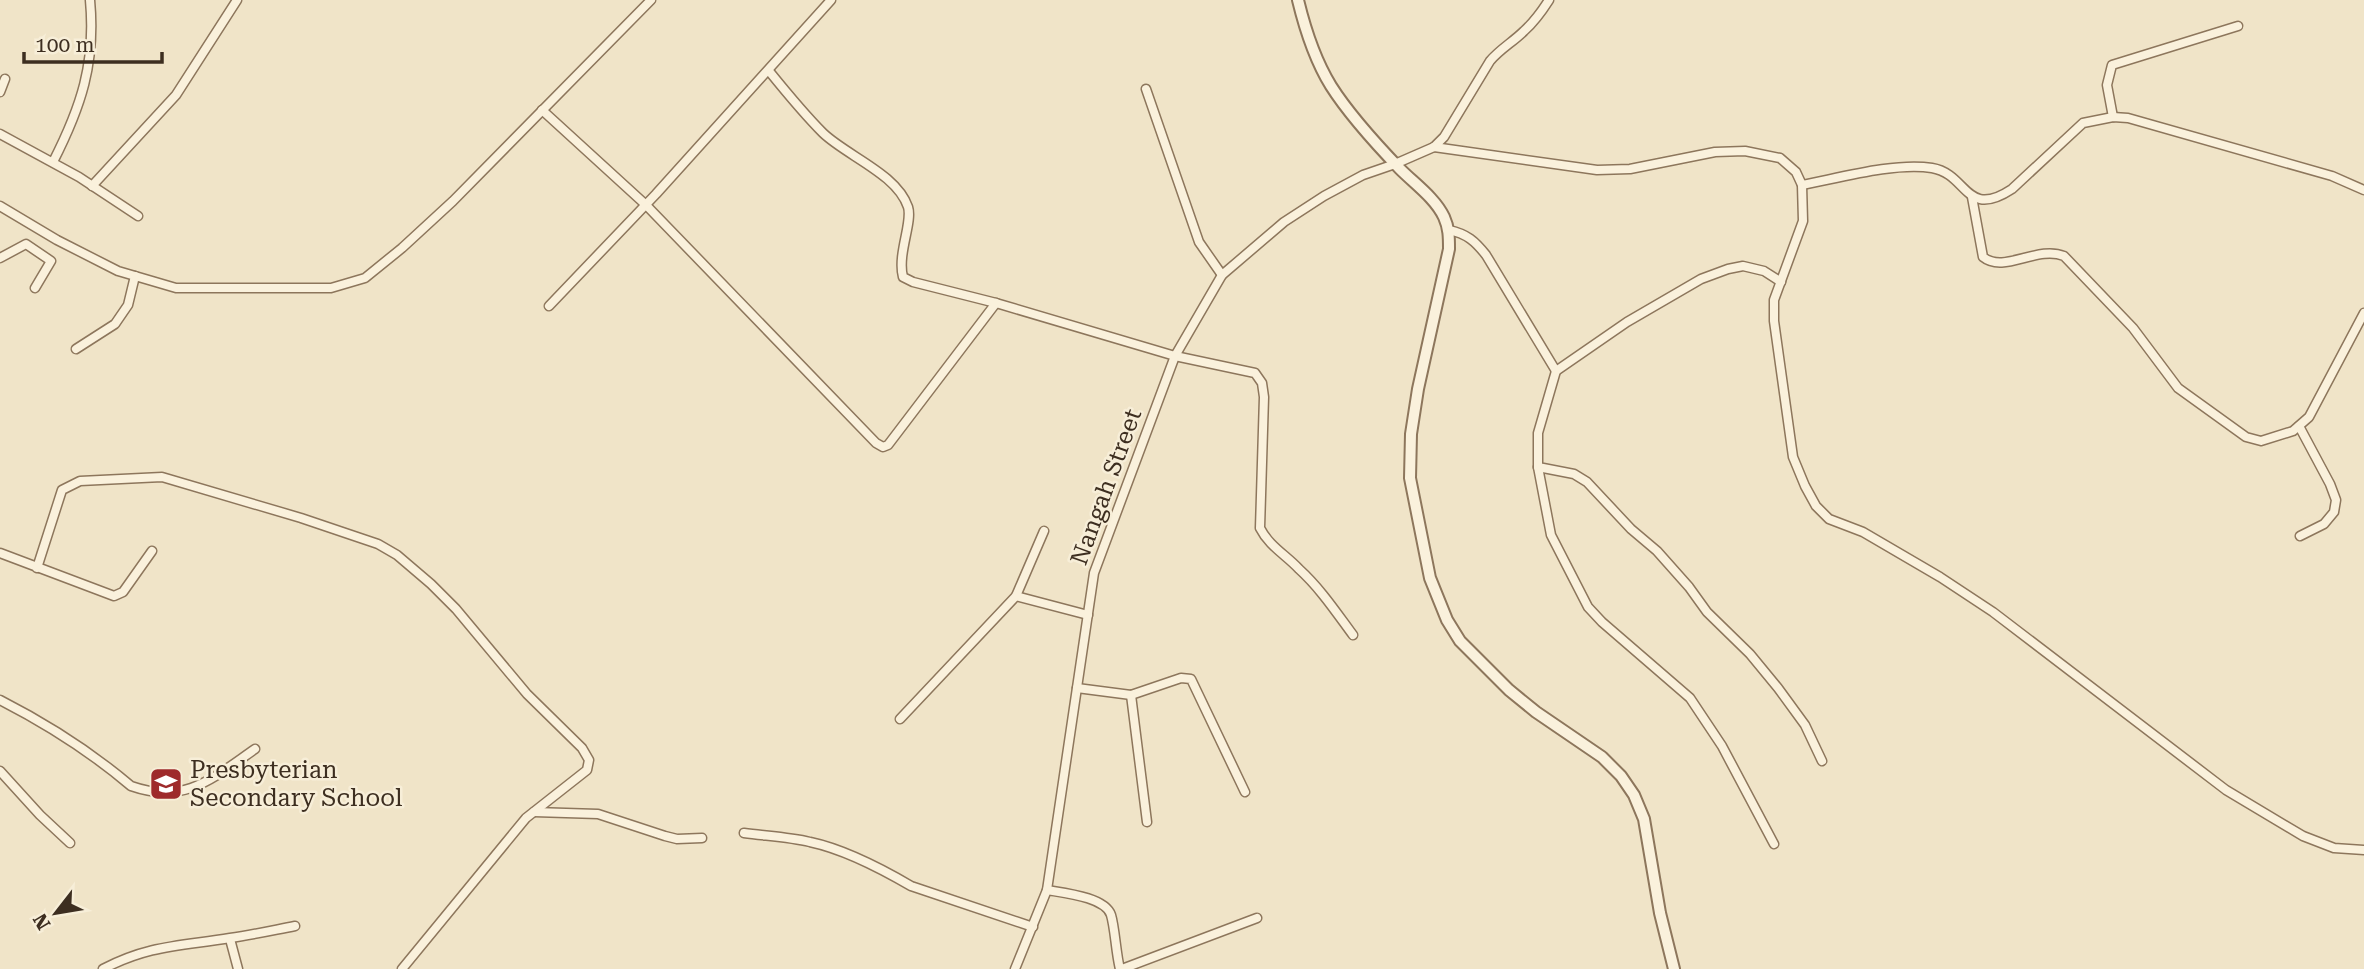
<svg xmlns="http://www.w3.org/2000/svg" width="2364" height="969" viewBox="0 0 2364 969" font-family="'Roboto Serif',serif">
	<rect width="100%" height="100%" fill="#f0e4c8"/>
	<g fill="none" stroke-linecap="round" stroke-linejoin="round">
		<defs>
			<g id="minor">
				<path d="M 769,71 C 786,92 804,114 823,133 C 847,156 897,174 908,207 C 913,222 897,254 903,277 L 913,282 L 996,303 L 1175,356 L 1255,373 L 1262,383 L 1264,397 L 1260,528 C 1269,546 1286,555 1299,569 C 1320,588 1336,612 1353,635"/>
				<path d="M 1146,89 L 1199,242 L 1222,275"/>
				<path d="M 0,92 L 5,79"/>
				<path d="M 542,110 L 646,205 L 876,443 L 883,447 L 888,445 L 996,303"/>
				<path d="M 2113,117 L 2107,85 L 2112,65 L 2238,26"/>
				<path d="M 0,134 L 79,177 L 138,216"/>
				<path d="M 1434,147 L 1597,170 L 1630,169 L 1715,152 L 1745,151 L 1780,158 L 1796,172 L 1802,185 L 1803,221 L 1774,300 L 1774,321 L 1793,457 L 1805,486 L 1816,506 L 1829,519 L 1863,532 L 1940,577 L 1993,612 L 2226,790 L 2303,836 L 2334,848 L 2364,850"/>
				<path d="M 53,162 C 81,107 96,63 90,0"/>
				<path d="M 1802,185 C 1839,178 1895,162 1932,168 C 1968,174 1965,220 2012,189 L 2083,123 L 2113,117 L 2128,118 L 2332,176 L 2364,190"/>
				<path d="M 92,186 L 176,95 L 237,0"/>
				<path d="M 1972,197 L 1983,257 C 2004,274 2037,245 2064,256 L 2133,328 L 2178,388 L 2246,437 L 2261,441 L 2293,431 L 2309,417 L 2364,313"/>
				<path d="M 0,206 L 57,240 L 118,271 L 176,288 L 331,288 L 365,278 L 402,248 L 453,201 L 651,0"/>
				<path d="M 1449,230 C 1467,234 1475,241 1486,255 L 1556,371"/>
				<path d="M 0,258 L 26,244 L 51,261 L 35,288"/>
				<path d="M 1781,282 L 1764,271 L 1743,266 L 1728,269 L 1701,279 L 1627,322 L 1556,371 L 1538,433 L 1538,467 L 1574,474 L 1587,482 L 1631,529 L 1657,551 L 1689,587 L 1707,612 L 1750,654 L 1778,688 L 1805,725 L 1822,761"/>
				<path d="M 549,306 L 656,194 L 831,0"/>
				<path d="M 76,349 L 115,324 L 128,305 L 135,276"/>
				<path d="M 2299,426 L 2330,484 L 2336,500 L 2334,512 L 2324,524 L 2300,536"/>
				<path d="M 1538,467 L 1551,535 L 1588,607 L 1602,622 L 1690,698 L 1722,746 L 1774,844"/>
				<path d="M 0,553 L 114,596 L 123,592 L 152,551"/>
				<path d="M 37,568 L 62,490 L 80,481 L 162,477 L 301,518 L 378,544 L 397,555 L 431,584 L 456,609 L 527,694 L 582,748 L 589,760 L 587,770 L 526,818 L 402,969"/>
				<path d="M 1016,596 L 1088,615"/>
				<path d="M 1077,688 L 1131,695 L 1181,678 L 1191,679 L 1245,792"/>
				<path d="M 1131,695 L 1147,822"/>
				<path d="M 0,700 C 47,724 91,752 131,786 C 185,805 213,778 255,749"/>
				<path d="M 900,719 L 1016,596 L 1044,531"/>
				<path d="M 0,771 L 40,815 L 70,843"/>
				<path d="M 534,812 L 598,814 L 665,836 L 677,839 L 702,838"/>
				<path d="M 744,833 C 766,836 789,837 810,842 C 843,849 882,869 911,886 L 1033,927"/>
				<path d="M 1047,890 C 1064,893 1105,897 1111,915 C 1115,928 1116,954 1120,969"/>
				<path d="M 230,939 L 238,969"/>
				<path d="M 103,969 C 149,945 181,946 230,938 C 252,935 274,930 295,926"/>
				<path d="M 1015,969 L 1047,890 L 1094,573 L 1175,356 L 1222,275 L 1284,222 L 1324,196 L 1363,175 L 1395,164 L 1434,147 L 1444,137 L 1490,61 C 1500,49 1513,42 1524,31 C 1534,22 1542,11 1549,0"/>
				<path d="M 1122,969 L 1257,918"/>
			</g>
			<path id="tertiary" d="M 1298,0 C 1305,29 1315,60 1331,86 C 1350,116 1376,144 1400,169 C 1415,184 1435,198 1444,217 C 1449,228 1449,237 1449,249 L 1418,389 L 1411,434 L 1410,478 L 1430,578 L 1447,620 L 1460,641 L 1509,690 L 1536,712 L 1602,757 L 1621,776 L 1634,795 L 1644,819 L 1660,913 L 1674,969"/>
		</defs>
		<use href="#minor" stroke="#8d765c" stroke-width="11"/>
		<use href="#tertiary" stroke="#8d765c" stroke-width="14"/>
		<use href="#minor" stroke="#faf1dc" stroke-width="8"/>
		<use href="#tertiary" stroke="#faf1dc" stroke-width="10"/>
	</g>
	<defs>
		<symbol id="school-square" viewBox="-11 -11 22 22"><rect x="-9" y="-9" width="18" height="18" rx="4" fill="#9e2a2b" stroke="#f7eed8"/><path d="M0-5L7-2L0 1L-7-2ZM-4 1L0 2.5L4 1V4Q0 6-4 4Z" fill="#fff"/></symbol>
	</defs>
	<g fill-rule="evenodd">
		<use href="#school-square" x="147" y="765" width="38" height="38"/>
	</g>
	<g text-anchor="middle" stroke-width="5" stroke-linejoin="round" paint-order="stroke">
		<g font-size="24" fill="#3d2e20" stroke="#f7eed8">
			<text transform="translate(1106 487) rotate(-70)" y="8">Nangah Street</text>
		</g>
		<g font-size="24" fill="#3d2e20" stroke="#f7eed8" text-anchor="start">
			<text x="190" y="778">Presbyterian<tspan x="190" dy="28">Secondary School</tspan></text>
		</g>
	</g>
	<g transform="translate(56 913) rotate(239)" stroke="#f7eed8" stroke-width="5" paint-order="stroke">
	<path d="M0-5L12 26L0 18L-12 26Z" fill="#3d2e20"/>
	<text y="-10" font-size="19" font-weight="bold" text-anchor="middle" fill="#3d2e20">N</text>
	</g>
	<path d="M24 52v10h138v-10" fill="none" stroke="#3d2e20" stroke-width="3.5"/>
	<text x="35" y="52" font-size="21" fill="#3d2e20" stroke="#f7eed8" stroke-width="5" paint-order="stroke">100 m</text>
</svg>
